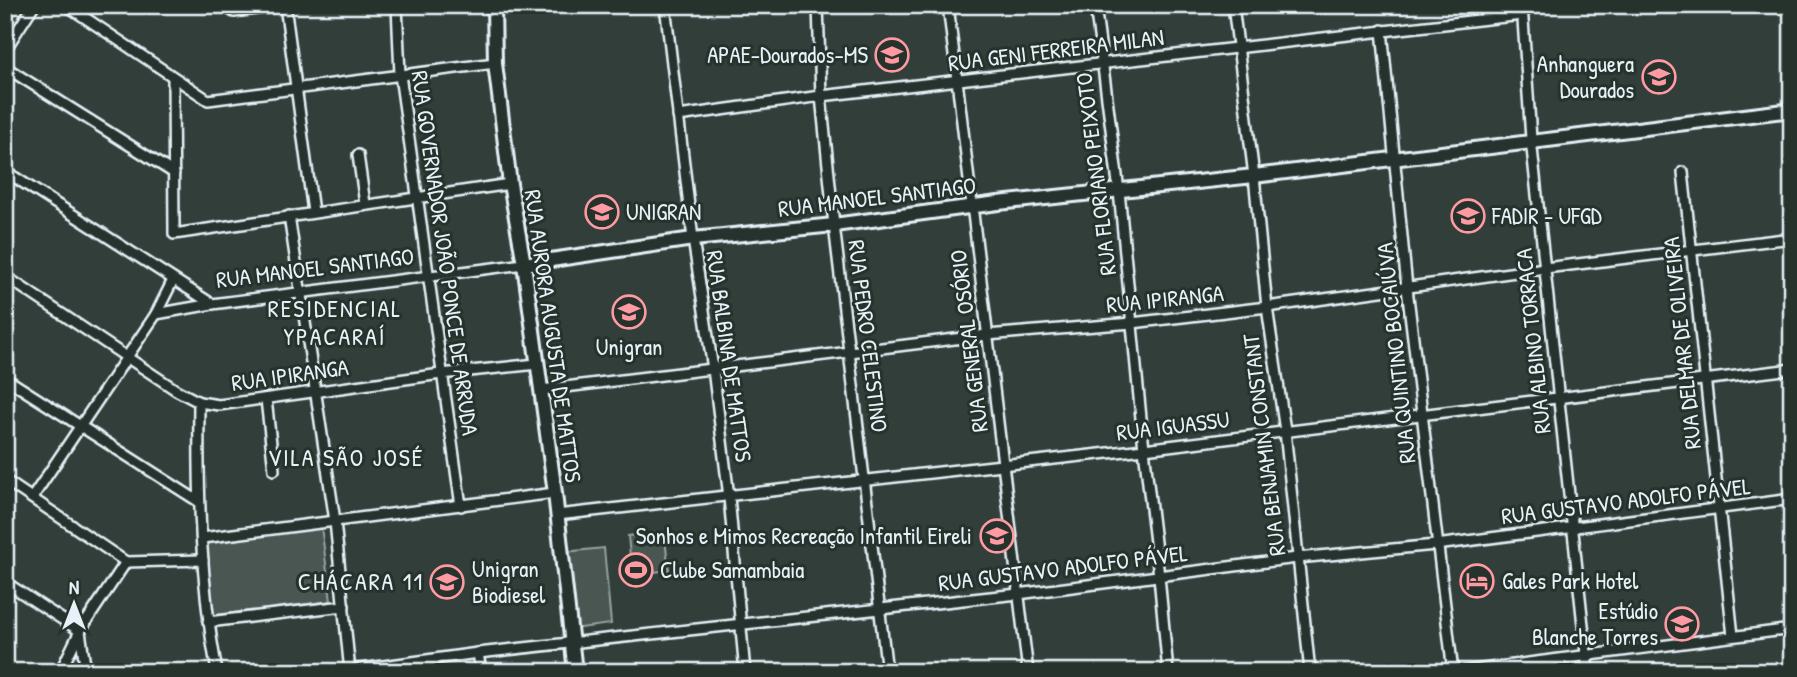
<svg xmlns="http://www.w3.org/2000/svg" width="1797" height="677" viewBox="0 0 1797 677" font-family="'Patrick Hand',sans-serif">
	<rect width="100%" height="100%" fill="#323e39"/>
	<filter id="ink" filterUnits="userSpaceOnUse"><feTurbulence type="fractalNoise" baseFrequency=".0143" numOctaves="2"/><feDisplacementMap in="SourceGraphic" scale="14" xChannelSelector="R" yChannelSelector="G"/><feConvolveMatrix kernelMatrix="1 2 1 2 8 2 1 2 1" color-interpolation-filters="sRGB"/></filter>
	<g filter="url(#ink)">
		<g fill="#495651" stroke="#98a4a4" stroke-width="2">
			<path d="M 321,526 L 331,601 L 209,616 L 200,545 Z"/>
			<path d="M 664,532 L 669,570 L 632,575 L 628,536 Z"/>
			<path d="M 604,548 L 611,624 L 573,629 L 564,552 Z"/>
		</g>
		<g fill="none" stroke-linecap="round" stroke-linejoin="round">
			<defs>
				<g id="street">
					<path d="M 66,5 L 208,100 L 495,63"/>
					<path d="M 223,5 L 234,12 L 288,5"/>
					<path d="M 285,5 L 313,212"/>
					<path d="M 397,5 L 400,75 L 461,506"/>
					<path d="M 665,5 L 693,239 L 713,369 L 729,497 L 745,672"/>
					<path d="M 818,5 L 821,96 L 834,225 L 887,672"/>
					<path d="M 948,5 L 1028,672"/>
					<path d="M 1095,5 L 1119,191 L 1144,449 L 1159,576 L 1168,672"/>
					<path d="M 1233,5 L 1254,176 L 1267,307 L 1285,431 L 1310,672"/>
					<path d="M 1522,5 L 1531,139 L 1588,672"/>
					<path d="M 1382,30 L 1407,288 L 1453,672"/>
					<path d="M 5,50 L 34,5"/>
					<path d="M 5,67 L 174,173"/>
					<path d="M 173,78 L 174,234 L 510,184"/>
					<path d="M 678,116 L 821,96 L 1522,15"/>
					<path d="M 358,155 L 365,204"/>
					<path d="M 5,171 L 212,304 L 524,264"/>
					<path d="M 1683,172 L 1733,636"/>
					<path d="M 289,216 L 335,521 L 350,672"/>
					<path d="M 5,276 L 176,390 L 199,402 L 219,405 L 441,374 L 537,364"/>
					<path d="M 156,314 L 212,304"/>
					<path d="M 5,378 L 198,501"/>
					<path d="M 541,390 L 987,335 L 1132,323 L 1267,307 L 1545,268 L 1792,238"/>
					<path d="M 266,399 L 274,470"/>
					<path d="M 199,402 C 198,493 200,582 217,672"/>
					<path d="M 5,480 L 126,562"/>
					<path d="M 32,498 L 156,314 L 173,280"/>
					<path d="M 557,515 L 1144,449 L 1792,369"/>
					<path d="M 202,538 L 555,493"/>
					<path d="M 126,562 L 203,560"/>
					<path d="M 5,582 L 80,631 L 86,672"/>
					<path d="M 208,622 L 344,606"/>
					<path d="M 478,653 L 481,672"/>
					<path d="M 60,672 L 80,631 L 126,562"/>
					<path d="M 339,672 L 478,653 L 1018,594 L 1297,558 L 1436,545 L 1792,499"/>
					<path d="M 1459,672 L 1792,629"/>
				</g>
				<g id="secondary">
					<path d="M 494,5 L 495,63 L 510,184 L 524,264 L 555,493 L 575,672"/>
					<path d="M 524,264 L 693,239 L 834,225 L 998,203 L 1254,176 L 1792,110"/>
				</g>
			</defs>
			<use href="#street" stroke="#e8f1f8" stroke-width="14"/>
			<use href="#secondary" stroke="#e8f1f8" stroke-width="18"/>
			<use href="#street" stroke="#26332d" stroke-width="9"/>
			<use href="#secondary" stroke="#26332d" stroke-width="12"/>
		</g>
	</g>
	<defs>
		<symbol id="school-ring" viewBox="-11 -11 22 22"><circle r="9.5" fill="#26332d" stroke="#ff9aa2" stroke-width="1.5"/><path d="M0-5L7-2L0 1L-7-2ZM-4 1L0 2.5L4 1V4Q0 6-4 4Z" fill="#ff9aa2"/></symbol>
		<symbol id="university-ring" viewBox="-11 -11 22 22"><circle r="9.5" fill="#26332d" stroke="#ff9aa2" stroke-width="1.5"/><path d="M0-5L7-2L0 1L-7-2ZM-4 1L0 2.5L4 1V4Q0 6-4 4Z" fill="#ff9aa2"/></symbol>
		<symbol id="stadium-ring" viewBox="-11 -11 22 22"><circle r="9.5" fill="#26332d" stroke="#ff9aa2" stroke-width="1.5"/><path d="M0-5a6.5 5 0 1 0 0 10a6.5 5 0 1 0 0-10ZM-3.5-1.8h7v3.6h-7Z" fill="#ff9aa2"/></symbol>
		<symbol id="hotel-ring" viewBox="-11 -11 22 22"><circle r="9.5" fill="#26332d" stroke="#ff9aa2" stroke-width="1.5"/><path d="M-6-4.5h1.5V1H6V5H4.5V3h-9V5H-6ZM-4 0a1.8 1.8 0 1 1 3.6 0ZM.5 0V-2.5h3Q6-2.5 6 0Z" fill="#ff9aa2"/></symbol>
	</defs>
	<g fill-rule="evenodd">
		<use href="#school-ring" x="873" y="36" width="38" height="38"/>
		<use href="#university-ring" x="1640" y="58" width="38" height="38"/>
		<use href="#university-ring" x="583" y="193" width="38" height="38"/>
		<use href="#university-ring" x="1449" y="197" width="38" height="38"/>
		<use href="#university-ring" x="610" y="293" width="38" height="38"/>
		<use href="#school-ring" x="978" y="517" width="38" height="38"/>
		<use href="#stadium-ring" x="617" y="551" width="38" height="38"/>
		<use href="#hotel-ring" x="1458" y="562" width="38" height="38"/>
		<use href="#university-ring" x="428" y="563" width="38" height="38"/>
		<use href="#school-ring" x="1663" y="605" width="38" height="38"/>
	</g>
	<g text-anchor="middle" stroke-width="6" stroke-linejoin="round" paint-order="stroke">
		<g font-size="23" fill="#e8f1f8" stroke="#26332d">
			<text transform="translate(1056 50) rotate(-7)" y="8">RUA GENI FERREIRA MILAN</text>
			<text transform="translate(1096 174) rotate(-97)" y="8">RUA FLORIANO PEIXOTO</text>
			<text transform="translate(877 197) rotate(-7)" y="8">RUA MANOEL SANTIAGO</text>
			<text transform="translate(445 253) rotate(82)" y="8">RUA GOVERNADOR JOÃO PONCE DE ARRUDA</text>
			<text transform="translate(315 268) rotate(-7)" y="8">RUA MANOEL SANTIAGO</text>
			<text transform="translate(1165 299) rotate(-6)" y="8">RUA IPIRANGA</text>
			<text transform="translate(553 336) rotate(82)" y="8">RUA AURORA AUGUSTA DE MATTOS</text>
			<text transform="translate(868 336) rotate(83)" y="8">RUA PEDRO CELESTINO</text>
			<text transform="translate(969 341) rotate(-97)" y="8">RUA GENERAL OSÓRIO</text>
			<text transform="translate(1533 341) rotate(-96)" y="8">RUA ALBINO TORRACA</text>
			<text transform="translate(1682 343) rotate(-96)" y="8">RUA DELMAR DE OLIVEIRA</text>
			<text transform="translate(1396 353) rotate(-96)" y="8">RUA QUINTINO BOCAIÚVA</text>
			<text transform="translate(729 356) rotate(82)" y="8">RUA BALBINA DE MATTOS</text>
			<text transform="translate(290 375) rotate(-8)" y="8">RUA IPIRANGA</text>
			<text transform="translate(1173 426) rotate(-7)" y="8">RUA IGUASSU</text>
			<text transform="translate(1264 445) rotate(-97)" y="8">RUA BENJAMIN CONSTANT</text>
			<text transform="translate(1626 501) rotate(-7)" y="8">RUA GUSTAVO ADOLFO PÁVEL</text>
			<text transform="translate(1063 568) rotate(-7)" y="8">RUA GUSTAVO ADOLFO PÁVEL</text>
		</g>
		<g font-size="23" fill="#e8f1f8" stroke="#26332d" text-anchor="start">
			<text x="868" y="63" text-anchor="end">APAE-Dourados-MS</text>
			<text x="1634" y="72" text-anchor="end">Anhanguera<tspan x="1634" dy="26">Dourados</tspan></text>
			<text x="626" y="220">UNIGRAN</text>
			<text x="1492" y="224">FADIR - UFGD</text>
			<text x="629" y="355" text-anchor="middle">Unigran</text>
			<text x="972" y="544" text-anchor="end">Sonhos e Mimos Recreação Infantil Eireli</text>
			<text x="472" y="577">Unigran<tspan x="472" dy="26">Biodiesel</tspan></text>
			<text x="660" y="578">Clube Samambaia</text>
			<text x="1502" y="589">Gales Park Hotel</text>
			<text x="1658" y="619" text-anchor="end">Estúdio<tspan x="1658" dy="26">Blanche Torres</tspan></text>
		</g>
		<g font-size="24" letter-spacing="2" fill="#e8f1f8" stroke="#26332d">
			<text x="335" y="317">RESIDENCIAL<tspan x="335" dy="28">YPACARAÍ</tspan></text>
			<text x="346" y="466">VILA SÃO JOSÉ</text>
			<text x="361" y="590">CHÁCARA 11</text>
		</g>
	</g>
	<rect width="1797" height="677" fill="none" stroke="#26332d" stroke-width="28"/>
	<rect x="14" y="14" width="1769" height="649" fill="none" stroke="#e8f1f8" stroke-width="2.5" filter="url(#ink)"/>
	<g transform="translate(74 604)" stroke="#26332d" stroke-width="5" paint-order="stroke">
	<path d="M0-5L12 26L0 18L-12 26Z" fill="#e8f1f8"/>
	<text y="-10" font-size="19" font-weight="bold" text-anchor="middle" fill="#e8f1f8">N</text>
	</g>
</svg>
